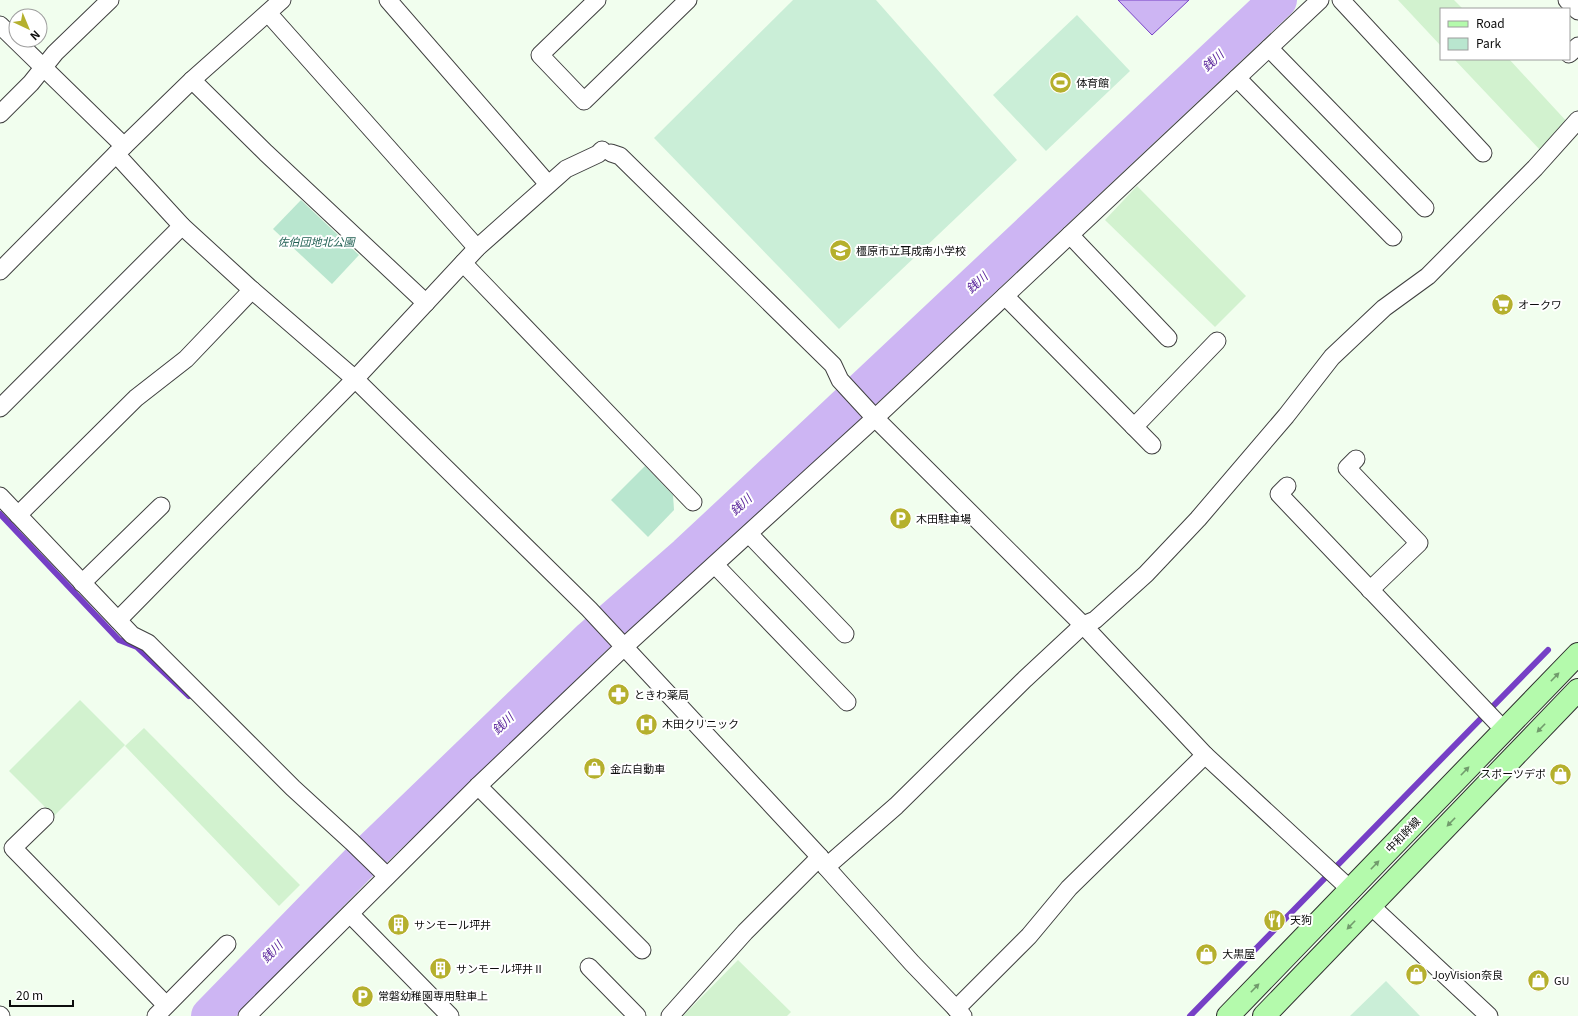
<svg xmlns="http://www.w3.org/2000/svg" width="1578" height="1016" viewBox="0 0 1578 1016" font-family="Georgia,'Noto Sans JP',serif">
	<rect width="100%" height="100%" fill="#f1feee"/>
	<g fill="#d2f2cf">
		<path d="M 1398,0 L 1454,0 L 1463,9 L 1441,9 L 1441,46 Z"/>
		<path d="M 1454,59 L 1509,59 L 1569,124 L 1541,151 Z"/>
		<path d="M 1137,186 L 1246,296 L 1215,327 L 1105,220 Z"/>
		<path d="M 80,700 L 125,745 L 54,816 L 9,771 Z"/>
		<path d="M 144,728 L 300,885 L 279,906 L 125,746 Z"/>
		<path d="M 738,960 L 791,1012 L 787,1016 L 683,1016 Z"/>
	</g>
	<g fill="#b9e6cf">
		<path d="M 301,200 L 359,255 L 332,284 L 273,229 Z"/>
		<path d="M 645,466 L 673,495 L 674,510 L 648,537 L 611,500 Z"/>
	</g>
	<g fill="#caeed7">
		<path d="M 793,0 L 876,0 L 1017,160 L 839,329 L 654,138 Z"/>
		<path d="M 1077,15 L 1130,71 L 1046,151 L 993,95 Z"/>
		<path d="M 1386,981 L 1420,1016 L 1350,1016 Z"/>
	</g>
	<path fill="#cdb5f3" stroke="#7640c6" d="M 1118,0 L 1189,0 L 1152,35 Z"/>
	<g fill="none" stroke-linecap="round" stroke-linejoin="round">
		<g stroke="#7640c6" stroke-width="6">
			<path d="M 0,514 L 119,640 L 137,647 L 189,696"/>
			<path d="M 1190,1016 L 1548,650"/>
		</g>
		<path stroke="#cdb5f3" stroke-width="38" d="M 210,1016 L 358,864 L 591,639 L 687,555 L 840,412 L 1278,0"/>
		<defs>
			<g id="street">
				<path d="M 388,0 L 548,184"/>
				<path d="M 597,0 L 540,55 L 584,101 L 688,0"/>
				<path d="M 1341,0 L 1483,153"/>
				<path d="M 1567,0 L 1578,11"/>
				<path d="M 268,13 L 477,248"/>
				<path d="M 0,25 L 124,146"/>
				<path d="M 1269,48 L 1425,208"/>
				<path d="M 1569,54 L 1578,46"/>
				<path d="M 1237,78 L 1393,237"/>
				<path d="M 192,80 L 266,153 L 426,303"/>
				<path d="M 0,114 L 31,83 L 55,53 L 110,0"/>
				<path d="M 611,153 L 620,156 L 833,365 L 840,380 L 875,418 L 1083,625 L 1205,755 L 1351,890"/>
				<path d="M 116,154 L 182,226 L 252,290 L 355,379 L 589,609 L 820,857 L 826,867 L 912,963 L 963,1016"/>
				<path d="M 1070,235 L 1168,338"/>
				<path d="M 463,263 L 693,502"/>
				<path d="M 0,271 L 116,154 L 192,80 L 282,0"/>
				<path d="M 1005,296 L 1152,445"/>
				<path d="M 0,408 L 182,226"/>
				<path d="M 1134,427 L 1217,341"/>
				<path d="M 1356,459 L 1347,468 L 1419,543 L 1370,590"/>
				<path d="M 1287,486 L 1279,494 L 1504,730"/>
				<path d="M 0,496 L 132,635 L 148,643 L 293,788 L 352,842 L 387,876"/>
				<path d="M 18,515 L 136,398 L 186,359 L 252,290"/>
				<path d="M 749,534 L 845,634"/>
				<path d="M 715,565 L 847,702"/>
				<path d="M 82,583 L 161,506"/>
				<path d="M 118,620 L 355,379 L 477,248 L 566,169 L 598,154 L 602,150"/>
				<path d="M 478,786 L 642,950"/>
				<path d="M 45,817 L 13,848 L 166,1005"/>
				<path d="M 826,867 L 896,806 L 1025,679 L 1083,625 L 1095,620 L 1146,574 L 1198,519 L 1286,416 L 1332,357 L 1384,308 L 1428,276 L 1535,168 L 1578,120"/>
				<path d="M 1370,905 L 1489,1016"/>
				<path d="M 350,914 L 450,1016"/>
				<path d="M 589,967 L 637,1016"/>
				<path d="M 956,1009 L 1029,936 L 1069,888 L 1205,755"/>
				<path d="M 0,1015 L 1,1016"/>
				<path d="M 156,1016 L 227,944"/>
				<path d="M 247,1016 L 478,786 L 624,647 L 875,418 L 1320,0"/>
				<path d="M 670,1016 L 745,932 L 820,857"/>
			</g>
			<g id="secondary">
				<path d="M 1228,1016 L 1578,654"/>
				<path d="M 1264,1016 L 1578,690"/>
			</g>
		</defs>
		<use href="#street" stroke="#404040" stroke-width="19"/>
		<use href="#secondary" stroke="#2f2f2f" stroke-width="24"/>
		<use href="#street" stroke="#fff" stroke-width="17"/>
		<use href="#secondary" stroke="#b4faac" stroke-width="22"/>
	</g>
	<defs><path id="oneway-solid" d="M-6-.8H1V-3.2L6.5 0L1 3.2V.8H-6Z"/></defs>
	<g fill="#719b6c">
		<use href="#oneway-solid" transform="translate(1555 677) rotate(-46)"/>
		<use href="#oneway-solid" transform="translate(1541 728) rotate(134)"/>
		<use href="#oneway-solid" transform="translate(1465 771) rotate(-46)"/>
		<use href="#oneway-solid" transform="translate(1451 822) rotate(134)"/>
		<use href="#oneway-solid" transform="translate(1375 865) rotate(-46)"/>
		<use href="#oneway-solid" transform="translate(1351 925) rotate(134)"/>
		<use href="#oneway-solid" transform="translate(1255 988) rotate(-46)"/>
	</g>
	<defs>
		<symbol id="stadium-disc" viewBox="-11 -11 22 22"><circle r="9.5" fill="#b5b02d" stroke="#fff"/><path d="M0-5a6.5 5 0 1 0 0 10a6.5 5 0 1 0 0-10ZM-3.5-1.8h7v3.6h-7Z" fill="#fff"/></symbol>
		<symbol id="school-disc" viewBox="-11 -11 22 22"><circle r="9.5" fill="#b5b02d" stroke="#fff"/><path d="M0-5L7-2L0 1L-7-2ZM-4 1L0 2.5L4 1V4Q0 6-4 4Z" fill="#fff"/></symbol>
		<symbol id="supermarket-disc" viewBox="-11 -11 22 22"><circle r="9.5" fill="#b5b02d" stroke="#fff"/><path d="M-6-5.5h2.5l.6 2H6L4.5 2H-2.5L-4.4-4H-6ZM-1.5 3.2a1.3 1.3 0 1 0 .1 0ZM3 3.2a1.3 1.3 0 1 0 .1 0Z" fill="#fff"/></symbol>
		<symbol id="parking-disc" viewBox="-11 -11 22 22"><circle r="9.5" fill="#b5b02d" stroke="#fff"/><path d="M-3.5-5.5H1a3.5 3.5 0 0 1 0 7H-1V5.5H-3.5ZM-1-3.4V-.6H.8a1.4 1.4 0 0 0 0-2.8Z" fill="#fff"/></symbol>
		<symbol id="pharmacy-disc" viewBox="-11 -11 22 22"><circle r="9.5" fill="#b5b02d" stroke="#fff"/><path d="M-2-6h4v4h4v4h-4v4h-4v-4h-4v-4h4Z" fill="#fff"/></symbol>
		<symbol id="hospital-disc" viewBox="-11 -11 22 22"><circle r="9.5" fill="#b5b02d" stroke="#fff"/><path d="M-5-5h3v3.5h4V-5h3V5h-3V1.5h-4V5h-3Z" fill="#fff"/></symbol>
		<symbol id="shop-disc" viewBox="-11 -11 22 22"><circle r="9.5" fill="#b5b02d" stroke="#fff"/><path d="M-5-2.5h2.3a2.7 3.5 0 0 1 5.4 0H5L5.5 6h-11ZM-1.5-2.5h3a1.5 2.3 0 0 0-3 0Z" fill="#fff"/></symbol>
		<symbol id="restaurant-disc" viewBox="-11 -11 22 22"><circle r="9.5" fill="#b5b02d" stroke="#fff"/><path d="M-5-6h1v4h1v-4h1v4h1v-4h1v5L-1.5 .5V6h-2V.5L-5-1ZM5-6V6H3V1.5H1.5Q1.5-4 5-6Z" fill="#fff"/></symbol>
		<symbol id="building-disc" viewBox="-11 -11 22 22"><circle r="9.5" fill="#b5b02d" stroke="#fff"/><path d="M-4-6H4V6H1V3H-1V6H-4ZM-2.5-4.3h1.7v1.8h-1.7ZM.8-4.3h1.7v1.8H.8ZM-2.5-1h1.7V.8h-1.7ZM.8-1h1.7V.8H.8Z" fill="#fff"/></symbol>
	</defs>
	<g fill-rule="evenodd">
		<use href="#stadium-disc" x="1048" y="70" width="25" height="25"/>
		<use href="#school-disc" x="828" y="238" width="25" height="25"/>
		<use href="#supermarket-disc" x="1490" y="292" width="25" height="25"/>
		<use href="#parking-disc" x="888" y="506" width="25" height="25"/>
		<use href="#pharmacy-disc" x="606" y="682" width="25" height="25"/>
		<use href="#hospital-disc" x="634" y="712" width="25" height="25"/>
		<use href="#shop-disc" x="582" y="756" width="25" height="25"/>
		<use href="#shop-disc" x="1548" y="762" width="25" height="25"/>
		<use href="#restaurant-disc" x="1262" y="908" width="25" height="25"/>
		<use href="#building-disc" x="386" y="912" width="25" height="25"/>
		<use href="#shop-disc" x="1194" y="942" width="25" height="25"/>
		<use href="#building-disc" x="428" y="956" width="25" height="25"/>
		<use href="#shop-disc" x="1404" y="962" width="25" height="25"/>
		<use href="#shop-disc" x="1526" y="968" width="25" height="25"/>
		<use href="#parking-disc" x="350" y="984" width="25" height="25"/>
	</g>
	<g text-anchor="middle" stroke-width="4" stroke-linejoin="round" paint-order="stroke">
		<g font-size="11" fill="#0d0d0d" stroke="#fff" text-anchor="start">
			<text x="1076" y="87">体育館</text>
			<text x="856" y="255">橿原市立耳成南小学校</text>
			<text x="1518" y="309">オークワ</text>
			<text x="916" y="523">木田駐車場</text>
			<text x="634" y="699">ときわ薬局</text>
			<text x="662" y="728">木田クリニック</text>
			<text x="610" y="773">金広自動車</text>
			<text x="1546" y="778" text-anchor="end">スポーツデポ</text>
			<text x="1290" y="924">天狗</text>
			<text x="414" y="929">サンモール坪井</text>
			<text x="1222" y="958">大黒屋</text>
			<text x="456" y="973">サンモール坪井Ⅱ</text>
			<text x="1432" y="979">JoyVision奈良</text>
			<text x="1554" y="985">GU</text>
			<text x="378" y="1000">常磐幼稚園専用駐車上</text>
		</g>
		<g font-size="11" font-style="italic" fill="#216154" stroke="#fff">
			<text x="316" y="246">佐伯団地北公園</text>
		</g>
		<g font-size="11" fill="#0d0d0d" stroke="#fff">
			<text transform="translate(1403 835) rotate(-46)" y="4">中和幹線</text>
		</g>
		<g font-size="12" font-style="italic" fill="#541d98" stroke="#fff">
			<text transform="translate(1213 61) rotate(-43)" y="4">銭川</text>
			<text transform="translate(977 283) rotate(-43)" y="4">銭川</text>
			<text transform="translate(741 505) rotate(-43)" y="4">銭川</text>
			<text transform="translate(503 724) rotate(-44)" y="4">銭川</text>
			<text transform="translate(272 952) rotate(-46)" y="4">銭川</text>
		</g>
	</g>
	<rect x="1440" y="8" width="130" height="52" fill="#ffffff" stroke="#9e9e9e"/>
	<rect x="1448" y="21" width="20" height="6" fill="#b4faac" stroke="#9e9e9e"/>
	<text x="1476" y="28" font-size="12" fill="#0d0d0d">Road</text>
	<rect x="1448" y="38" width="20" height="12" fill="#b9e6cf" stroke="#9e9e9e"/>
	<text x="1476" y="48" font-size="12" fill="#0d0d0d">Park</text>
	<g transform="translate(28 28) rotate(136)"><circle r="19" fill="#ffffff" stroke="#9e9e9e"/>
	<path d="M0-3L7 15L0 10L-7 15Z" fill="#b5b02d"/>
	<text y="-6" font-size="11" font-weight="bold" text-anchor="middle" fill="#0d0d0d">N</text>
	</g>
	<path d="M10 1000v6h63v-6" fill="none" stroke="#0d0d0d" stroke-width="2"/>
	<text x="16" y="1000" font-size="12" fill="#0d0d0d" stroke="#ffffff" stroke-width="3" paint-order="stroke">20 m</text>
</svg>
